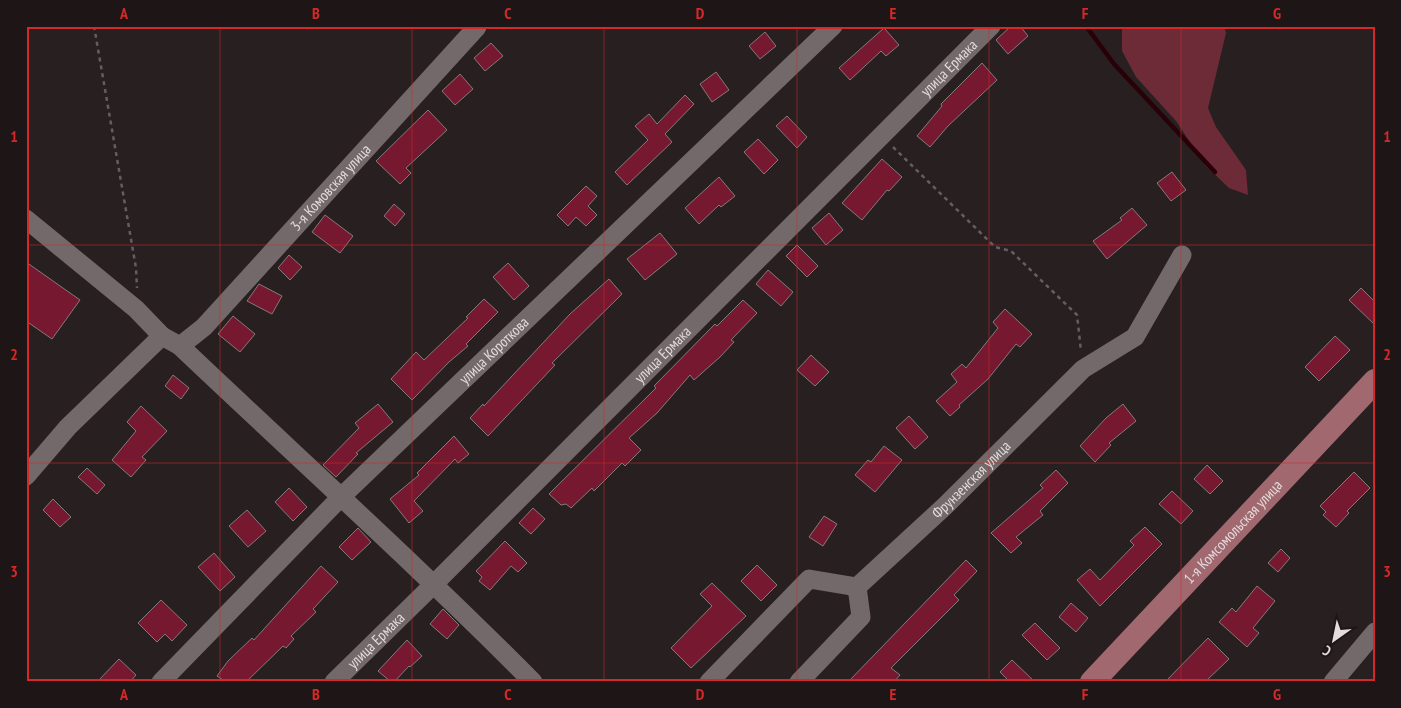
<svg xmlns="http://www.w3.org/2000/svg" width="1401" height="708" viewBox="0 0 1401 708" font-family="'PT Sans Narrow',sans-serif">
	<rect width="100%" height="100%" fill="#271f20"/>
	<path fill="#6c2b37" d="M 1122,26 L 1224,26 L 1226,33 L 1208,108 L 1216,127 L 1246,170 L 1248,195 L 1229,188 L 1206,166 L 1176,121 L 1136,77 L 1122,51 Z"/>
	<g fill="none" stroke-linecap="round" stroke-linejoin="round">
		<path stroke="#290007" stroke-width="4.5" d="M 1086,26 L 1114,64 L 1215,172"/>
	</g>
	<g fill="#76182f" stroke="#847a7b">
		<path d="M 1011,26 L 1020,26 L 1028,36 L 1008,54 L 996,40 Z"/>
		<path d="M 884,28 L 899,45 L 886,56 L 881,51 L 850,80 L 839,68 Z"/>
		<path d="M 765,32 L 776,46 L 760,59 L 749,46 Z"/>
		<path d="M 491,43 L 503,56 L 485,71 L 474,58 Z"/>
		<path d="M 982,63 L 997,80 L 948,126 L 930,147 L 917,136 L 942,106 L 941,104 Z"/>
		<path d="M 716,72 L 729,90 L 712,102 L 700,84 Z"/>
		<path d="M 460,74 L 473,89 L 455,105 L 442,91 Z"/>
		<path d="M 685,95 L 694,104 L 665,134 L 672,142 L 627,185 L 615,172 L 648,140 L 635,126 L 649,114 L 657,124 Z"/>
		<path d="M 428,110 L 447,130 L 406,168 L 411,173 L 400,184 L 376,161 Z"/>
		<path d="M 787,116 L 807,137 L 797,148 L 776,126 Z"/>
		<path d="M 758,139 L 778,160 L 764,174 L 744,152 Z"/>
		<path d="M 882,159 L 902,177 L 889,191 L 887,190 L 862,220 L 842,203 Z"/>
		<path d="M 1172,172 L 1186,190 L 1171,201 L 1157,183 Z"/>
		<path d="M 719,177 L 735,196 L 721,207 L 719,205 L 699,224 L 685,208 Z"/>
		<path d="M 586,186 L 597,196 L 588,206 L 597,215 L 586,226 L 576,217 L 568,226 L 557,215 Z"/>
		<path d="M 394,204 L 405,214 L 395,226 L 384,216 Z"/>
		<path d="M 1132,208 L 1147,225 L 1107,259 L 1093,241 L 1122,220 L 1120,218 Z"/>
		<path d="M 829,213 L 843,230 L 826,245 L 812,228 Z"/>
		<path d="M 325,215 L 353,236 L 340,253 L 312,232 Z"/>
		<path d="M 660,233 L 677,254 L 645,280 L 627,259 Z"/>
		<path d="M 797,245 L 818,266 L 807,277 L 786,256 Z"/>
		<path d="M 289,255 L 302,267 L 290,280 L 278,268 Z"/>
		<path d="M 26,262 L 80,300 L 52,339 L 26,321 Z"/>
		<path d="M 508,263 L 529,286 L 514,300 L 493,277 Z"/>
		<path d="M 768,270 L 793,292 L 781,306 L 756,284 Z"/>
		<path d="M 609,279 L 622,294 L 552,363 L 555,365 L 488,436 L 470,418 L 483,404 L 484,406 L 570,314 Z"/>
		<path d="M 259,284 L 282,296 L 272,314 L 247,301 Z"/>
		<path d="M 1361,288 L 1375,302 L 1375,325 L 1349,300 Z"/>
		<path d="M 484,299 L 498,312 L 466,344 L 468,346 L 449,362 L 412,400 L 391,379 L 416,352 L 424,360 L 468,318 L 466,317 Z"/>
		<path d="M 743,300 L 757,313 L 731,340 L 734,342 L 720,357 L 694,380 L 690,375 L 657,413 L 629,438 L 641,450 L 625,466 L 622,463 L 594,491 L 592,488 L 571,508 L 566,504 L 561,505 L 549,494 L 656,388 L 654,386 L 715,324 L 717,326 Z"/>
		<path d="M 1005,309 L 1032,334 L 1020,347 L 1016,344 L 988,379 L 959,405 L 960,407 L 950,416 L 936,401 L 957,382 L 951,374 L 962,364 L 966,368 L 998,328 L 993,322 Z"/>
		<path d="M 233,316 L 255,334 L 240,352 L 218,334 Z"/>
		<path d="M 1335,336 L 1350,350 L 1319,381 L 1305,367 Z"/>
		<path d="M 811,355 L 829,372 L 815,386 L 797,370 Z"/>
		<path d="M 173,375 L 189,388 L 181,399 L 165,386 Z"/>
		<path d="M 378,404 L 393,422 L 356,453 L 358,454 L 336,477 L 323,465 L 359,428 L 355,423 Z"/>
		<path d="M 1123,404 L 1136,421 L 1109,443 L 1111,445 L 1095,462 L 1080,446 L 1106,418 Z"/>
		<path d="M 141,406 L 167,431 L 142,457 L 146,460 L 131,477 L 112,460 L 136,431 L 127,422 Z"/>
		<path d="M 909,416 L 928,437 L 915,449 L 896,428 Z"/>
		<path d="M 454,436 L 469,454 L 458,463 L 455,459 L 414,501 L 423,511 L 409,523 L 390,499 L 419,475 L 417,473 Z"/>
		<path d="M 884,446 L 902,460 L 875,492 L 855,475 L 868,460 L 871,462 Z"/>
		<path d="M 1207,465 L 1223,481 L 1210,494 L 1194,479 Z"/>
		<path d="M 87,468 L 105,485 L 97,494 L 78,477 Z"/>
		<path d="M 1056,470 L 1068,483 L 1040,511 L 1043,515 L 1016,537 L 1022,543 L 1011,553 L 991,533 L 1043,488 L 1040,485 Z"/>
		<path d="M 1354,472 L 1370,488 L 1347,511 L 1349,513 L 1336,527 L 1323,515 L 1326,512 L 1320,506 Z"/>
		<path d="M 289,488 L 307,507 L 293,521 L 275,502 Z"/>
		<path d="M 1172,491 L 1193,511 L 1181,524 L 1159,504 Z"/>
		<path d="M 53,499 L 71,517 L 60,527 L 43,510 Z"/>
		<path d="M 533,508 L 545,519 L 531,534 L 519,523 Z"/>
		<path d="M 247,510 L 266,531 L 248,547 L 229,526 Z"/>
		<path d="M 824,516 L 837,524 L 823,546 L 809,537 Z"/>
		<path d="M 1145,527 L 1162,544 L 1100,606 L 1077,580 L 1090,569 L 1100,580 L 1134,545 L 1130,541 Z"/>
		<path d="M 358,528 L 371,542 L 352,560 L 339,547 Z"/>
		<path d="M 505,541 L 527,563 L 518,572 L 511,566 L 490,590 L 479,581 L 482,577 L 476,571 Z"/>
		<path d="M 1281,549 L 1290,558 L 1278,572 L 1268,563 Z"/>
		<path d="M 214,553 L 235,577 L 220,591 L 198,567 Z"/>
		<path d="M 966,560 L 977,571 L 954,595 L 959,600 L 891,668 L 900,675 L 894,682 L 848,682 Z"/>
		<path d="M 757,565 L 777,585 L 761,601 L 741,581 Z"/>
		<path d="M 321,566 L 338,582 L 313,609 L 316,612 L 291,636 L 294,639 L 286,648 L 283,646 L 246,682 L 226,682 L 217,676 L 228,661 L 252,638 L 254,640 Z"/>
		<path d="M 712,583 L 746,616 L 691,668 L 671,648 L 712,606 L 700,594 Z"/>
		<path d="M 1257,586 L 1275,601 L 1253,628 L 1259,633 L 1247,647 L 1219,622 L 1232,608 L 1236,612 Z"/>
		<path d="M 161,600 L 187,625 L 172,641 L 165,634 L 157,642 L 138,623 Z"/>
		<path d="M 1071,603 L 1088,618 L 1076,632 L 1059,617 Z"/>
		<path d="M 443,609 L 459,625 L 447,639 L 430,624 Z"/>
		<path d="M 1035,623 L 1060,648 L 1047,660 L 1022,635 Z"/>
		<path d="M 1208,638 L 1229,659 L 1205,682 L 1165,682 Z"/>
		<path d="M 407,640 L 422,656 L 410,667 L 409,666 L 394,682 L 391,682 L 378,671 Z"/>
		<path d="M 119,659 L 136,675 L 130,682 L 97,682 Z"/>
		<path d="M 1012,660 L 1035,682 L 1010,682 L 1000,672 Z"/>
	</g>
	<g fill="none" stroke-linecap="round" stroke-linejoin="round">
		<g stroke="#655e5f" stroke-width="2.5" stroke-dasharray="4 4" stroke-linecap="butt">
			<path d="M 94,26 L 136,268 L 137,288"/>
			<path d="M 893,147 L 995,247 L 1011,251 L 1077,315 L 1081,351"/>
		</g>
		<g stroke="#73696a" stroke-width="19">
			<path d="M 26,219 L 136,309 L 162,336 L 180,346 C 298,458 419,567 533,682"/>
			<path id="s1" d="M 180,346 L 204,327 L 477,27"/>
			<path d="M 26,476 L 68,427 L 162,336"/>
			<path id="s2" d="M 161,682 L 340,498 L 833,26"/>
			<path id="s3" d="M 334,682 L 435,583 L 991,26"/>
			<path id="s4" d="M 709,682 L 809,579 L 857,587 L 945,506 L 1083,369 L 1135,337 L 1182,255"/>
			<path d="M 799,682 L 861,617 L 857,587"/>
			<path d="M 1333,682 L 1375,632"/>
		</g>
		<path stroke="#a16870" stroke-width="24" id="s5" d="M 1092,682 L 1375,381"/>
	</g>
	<path fill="none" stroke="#d62828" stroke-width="1" stroke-opacity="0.55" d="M 220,26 L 220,682M 412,26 L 412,682M 604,26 L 604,682M 797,26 L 797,682M 989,26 L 989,682M 1181,26 L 1181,682M 26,245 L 1375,245M 26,463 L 1375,463"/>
	<g text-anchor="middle" stroke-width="4" stroke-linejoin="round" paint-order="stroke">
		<g font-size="15" fill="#e2dcdc" stroke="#1e1616">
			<text dy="5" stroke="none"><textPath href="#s3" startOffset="869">улица Ермака</textPath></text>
			<text dy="5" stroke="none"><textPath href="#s1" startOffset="219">3-я Комовская улица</textPath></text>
			<text dy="5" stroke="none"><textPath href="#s2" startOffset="470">улица Короткова</textPath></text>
			<text dy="5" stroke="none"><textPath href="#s3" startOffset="464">улица Ермака</textPath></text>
			<text dy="5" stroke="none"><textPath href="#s4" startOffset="349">Фрунзенская улица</textPath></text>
			<text dy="5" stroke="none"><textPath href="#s5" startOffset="206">1-я Комсомольская улица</textPath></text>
			<text dy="5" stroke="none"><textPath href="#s3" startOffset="59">улица Ермака</textPath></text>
		</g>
	</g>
	<rect width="1401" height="708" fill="none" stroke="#1e1616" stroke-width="55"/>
	<g transform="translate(1334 640) rotate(213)" stroke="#1e1616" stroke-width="4" paint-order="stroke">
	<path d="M0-4L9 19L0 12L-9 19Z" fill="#e2dcdc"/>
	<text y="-8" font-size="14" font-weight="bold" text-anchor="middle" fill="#e2dcdc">С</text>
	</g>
	<rect x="28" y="28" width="1346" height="652" fill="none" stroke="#d62828" stroke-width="2"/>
	<g font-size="16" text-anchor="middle" font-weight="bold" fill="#d62828">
		<text x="124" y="19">A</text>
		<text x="316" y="19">B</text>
		<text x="508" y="19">C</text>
		<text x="700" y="19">D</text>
		<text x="893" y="19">E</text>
		<text x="1085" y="19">F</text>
		<text x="1277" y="19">G</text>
		<text x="14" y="142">1</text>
		<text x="1387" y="142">1</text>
		<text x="14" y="360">2</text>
		<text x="1387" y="360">2</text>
		<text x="14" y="577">3</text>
		<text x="1387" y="577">3</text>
		<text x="124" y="700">A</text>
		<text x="316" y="700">B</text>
		<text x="508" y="700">C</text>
		<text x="700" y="700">D</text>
		<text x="893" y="700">E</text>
		<text x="1085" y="700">F</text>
		<text x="1277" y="700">G</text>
	</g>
</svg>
